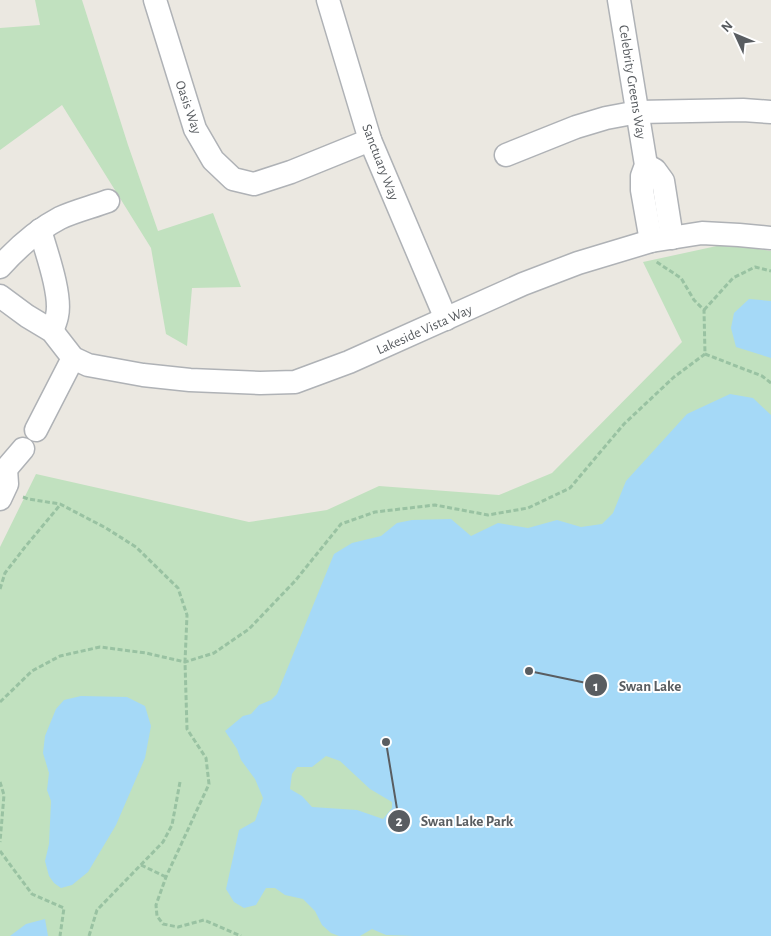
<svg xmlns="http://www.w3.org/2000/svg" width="771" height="936" viewBox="0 0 771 936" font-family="'Alegreya Sans',sans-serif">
	<rect width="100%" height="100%" fill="#ebe8e1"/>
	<g fill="#c1e1bf">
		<path d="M 35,0 L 82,0 L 128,145 L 158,231 L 213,213 L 241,287 L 192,288 L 187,346 L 166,334 L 151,248 L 62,105 L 0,150 L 0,28 L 40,25 Z"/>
		<path d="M 726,244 L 771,251 L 771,936 L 0,936 L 0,547 L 36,474 L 249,522 L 327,510 L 379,486 L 499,495 L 552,473 L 682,342 L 643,262 Z"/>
	</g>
	<g fill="#a5d9f7" fill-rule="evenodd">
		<path d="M 749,299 L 771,301 L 771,358 L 736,347 L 731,328 L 734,313 Z"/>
		<path d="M 730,394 L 753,398 L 771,415 L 771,936 L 414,936 L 386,935 L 372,929 L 360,936 L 339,936 L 331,933 L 322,925 L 315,911 L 303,899 L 285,895 L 275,888 L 266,888 L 256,905 L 244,908 L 234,902 L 226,889 L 239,830 L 255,821 L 263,798 L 255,779 L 241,760 L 237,749 L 225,731 L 243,716 L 251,714 L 259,705 L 271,700 L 277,694 L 334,554 L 352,543 L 381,536 L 397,523 L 412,520 L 451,519 L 471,536 L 498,523 L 528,528 L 557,520 L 581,527 L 602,524 L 613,513 L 626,481 L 687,414 ZM 326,756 L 340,761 L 370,789 L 392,802 L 392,808 L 383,819 L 357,810 L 312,807 L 302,796 L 290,789 L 292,774 L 297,767 L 312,767 Z"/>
		<path d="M 81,696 L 127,697 L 145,706 L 151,726 L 145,758 L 116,825 L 88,872 L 72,885 L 61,888 L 54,883 L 49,876 L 45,861 L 49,844 L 51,801 L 47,790 L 49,773 L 43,753 L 45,736 L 56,709 L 64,700 Z"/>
		<path d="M 45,919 L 48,936 L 10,936 L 26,924 Z"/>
	</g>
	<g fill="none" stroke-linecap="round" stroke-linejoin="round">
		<defs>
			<g id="minor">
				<path d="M 155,0 L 195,129 L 213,160 L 233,179 L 254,184 L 291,172 L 370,140"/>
				<path d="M 328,0 L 370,140 L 446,319"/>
				<path d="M 619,0 L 646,165 L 642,176 L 642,190 L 651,241"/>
				<path d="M 506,155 L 576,127 L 606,118 L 638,112 L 743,110 L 771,112"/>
				<path d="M 646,165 L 655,170 L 663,181 L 672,238"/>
				<path d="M 40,230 C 46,251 62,295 57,316 C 56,321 54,326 52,331"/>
				<path d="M 0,267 C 17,248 37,230 60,218 C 75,211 92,207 108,201"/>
				<path d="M 0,296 L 27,316 L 52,331 L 73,358 L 88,365 L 143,375 L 190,380 L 260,383 L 295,382 L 349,362 L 523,284 L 578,263 L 651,241 L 702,233 L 739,235 L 771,238"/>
				<path d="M 36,430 L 73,358"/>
				<path d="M 6,469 L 23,449"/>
				<path d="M 0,499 L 7,484 L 6,469"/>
			</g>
		</defs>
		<use href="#minor" stroke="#afb2b6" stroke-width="25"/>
		<g stroke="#99c2a2" stroke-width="3" stroke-dasharray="5 2.5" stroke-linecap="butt">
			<path d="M 704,310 L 733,278 L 755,267 L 771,271"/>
			<path d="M 705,354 L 762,376 L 771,383"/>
			<path d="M 23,497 L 28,499 L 60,504 L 106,528 L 136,547 L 178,588 L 187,615 L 185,662 L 187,729 L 206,758 L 209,784 L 166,877 L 156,905 L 157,916 L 163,924 L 178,927 L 204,920 L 241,936"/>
			<path d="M 0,589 L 5,573 L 25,547 L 60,505"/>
			<path d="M 0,702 L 32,671 L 60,656 L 100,647 L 146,653 L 185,662 L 214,653 L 249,629 L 295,581 L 341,524 L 375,512 L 435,505 L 488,515 L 528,508 L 570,488 L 624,424 L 674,377 L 705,354 L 704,310 L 694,300 L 681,278 L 655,261"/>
			<path d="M 0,782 L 4,795 L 0,842"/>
			<path d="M 0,851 L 32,894 L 64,908 L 60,936"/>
			<path d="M 141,865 L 166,877"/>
			<path d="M 89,936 L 97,910 L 163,842 L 172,825 L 180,782"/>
		</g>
		<use href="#minor" stroke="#fff" stroke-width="22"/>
	</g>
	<g text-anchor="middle" stroke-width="4" stroke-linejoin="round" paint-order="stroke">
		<g font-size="14" fill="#595d61" stroke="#fff">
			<text transform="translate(633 82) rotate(81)" y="5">Celebrity Greens Way</text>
			<text transform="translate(189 107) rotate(71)" y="5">Oasis Way</text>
			<text transform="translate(381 162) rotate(69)" y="5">Sanctuary Way</text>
			<text transform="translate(424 329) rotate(-24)" y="5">Lakeside Vista Way</text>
		</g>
	</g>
	<path fill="none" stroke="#595d61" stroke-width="2" d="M529 671L596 685M386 742L399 821"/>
	<g fill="#595d61" stroke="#fff" stroke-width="2">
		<circle cx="529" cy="671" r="5"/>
		<circle cx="386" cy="742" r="5"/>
		<circle cx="596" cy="685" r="12"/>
		<circle cx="399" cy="821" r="12"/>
	</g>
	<g font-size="15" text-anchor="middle" font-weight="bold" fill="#fff">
		<text x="596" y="691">1</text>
		<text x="399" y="826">2</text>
	</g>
	<g font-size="15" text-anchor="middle" font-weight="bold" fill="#595d61" stroke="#fff" stroke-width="4" stroke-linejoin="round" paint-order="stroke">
		<text x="650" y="691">Swan Lake</text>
		<text x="467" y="826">Swan Lake Park</text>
	</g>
	<g transform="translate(736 35) rotate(314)" stroke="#ffffff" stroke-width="4" paint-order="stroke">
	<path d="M0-4L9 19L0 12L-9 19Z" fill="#595d61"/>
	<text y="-8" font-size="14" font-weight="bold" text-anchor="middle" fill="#595d61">N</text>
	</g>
</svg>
